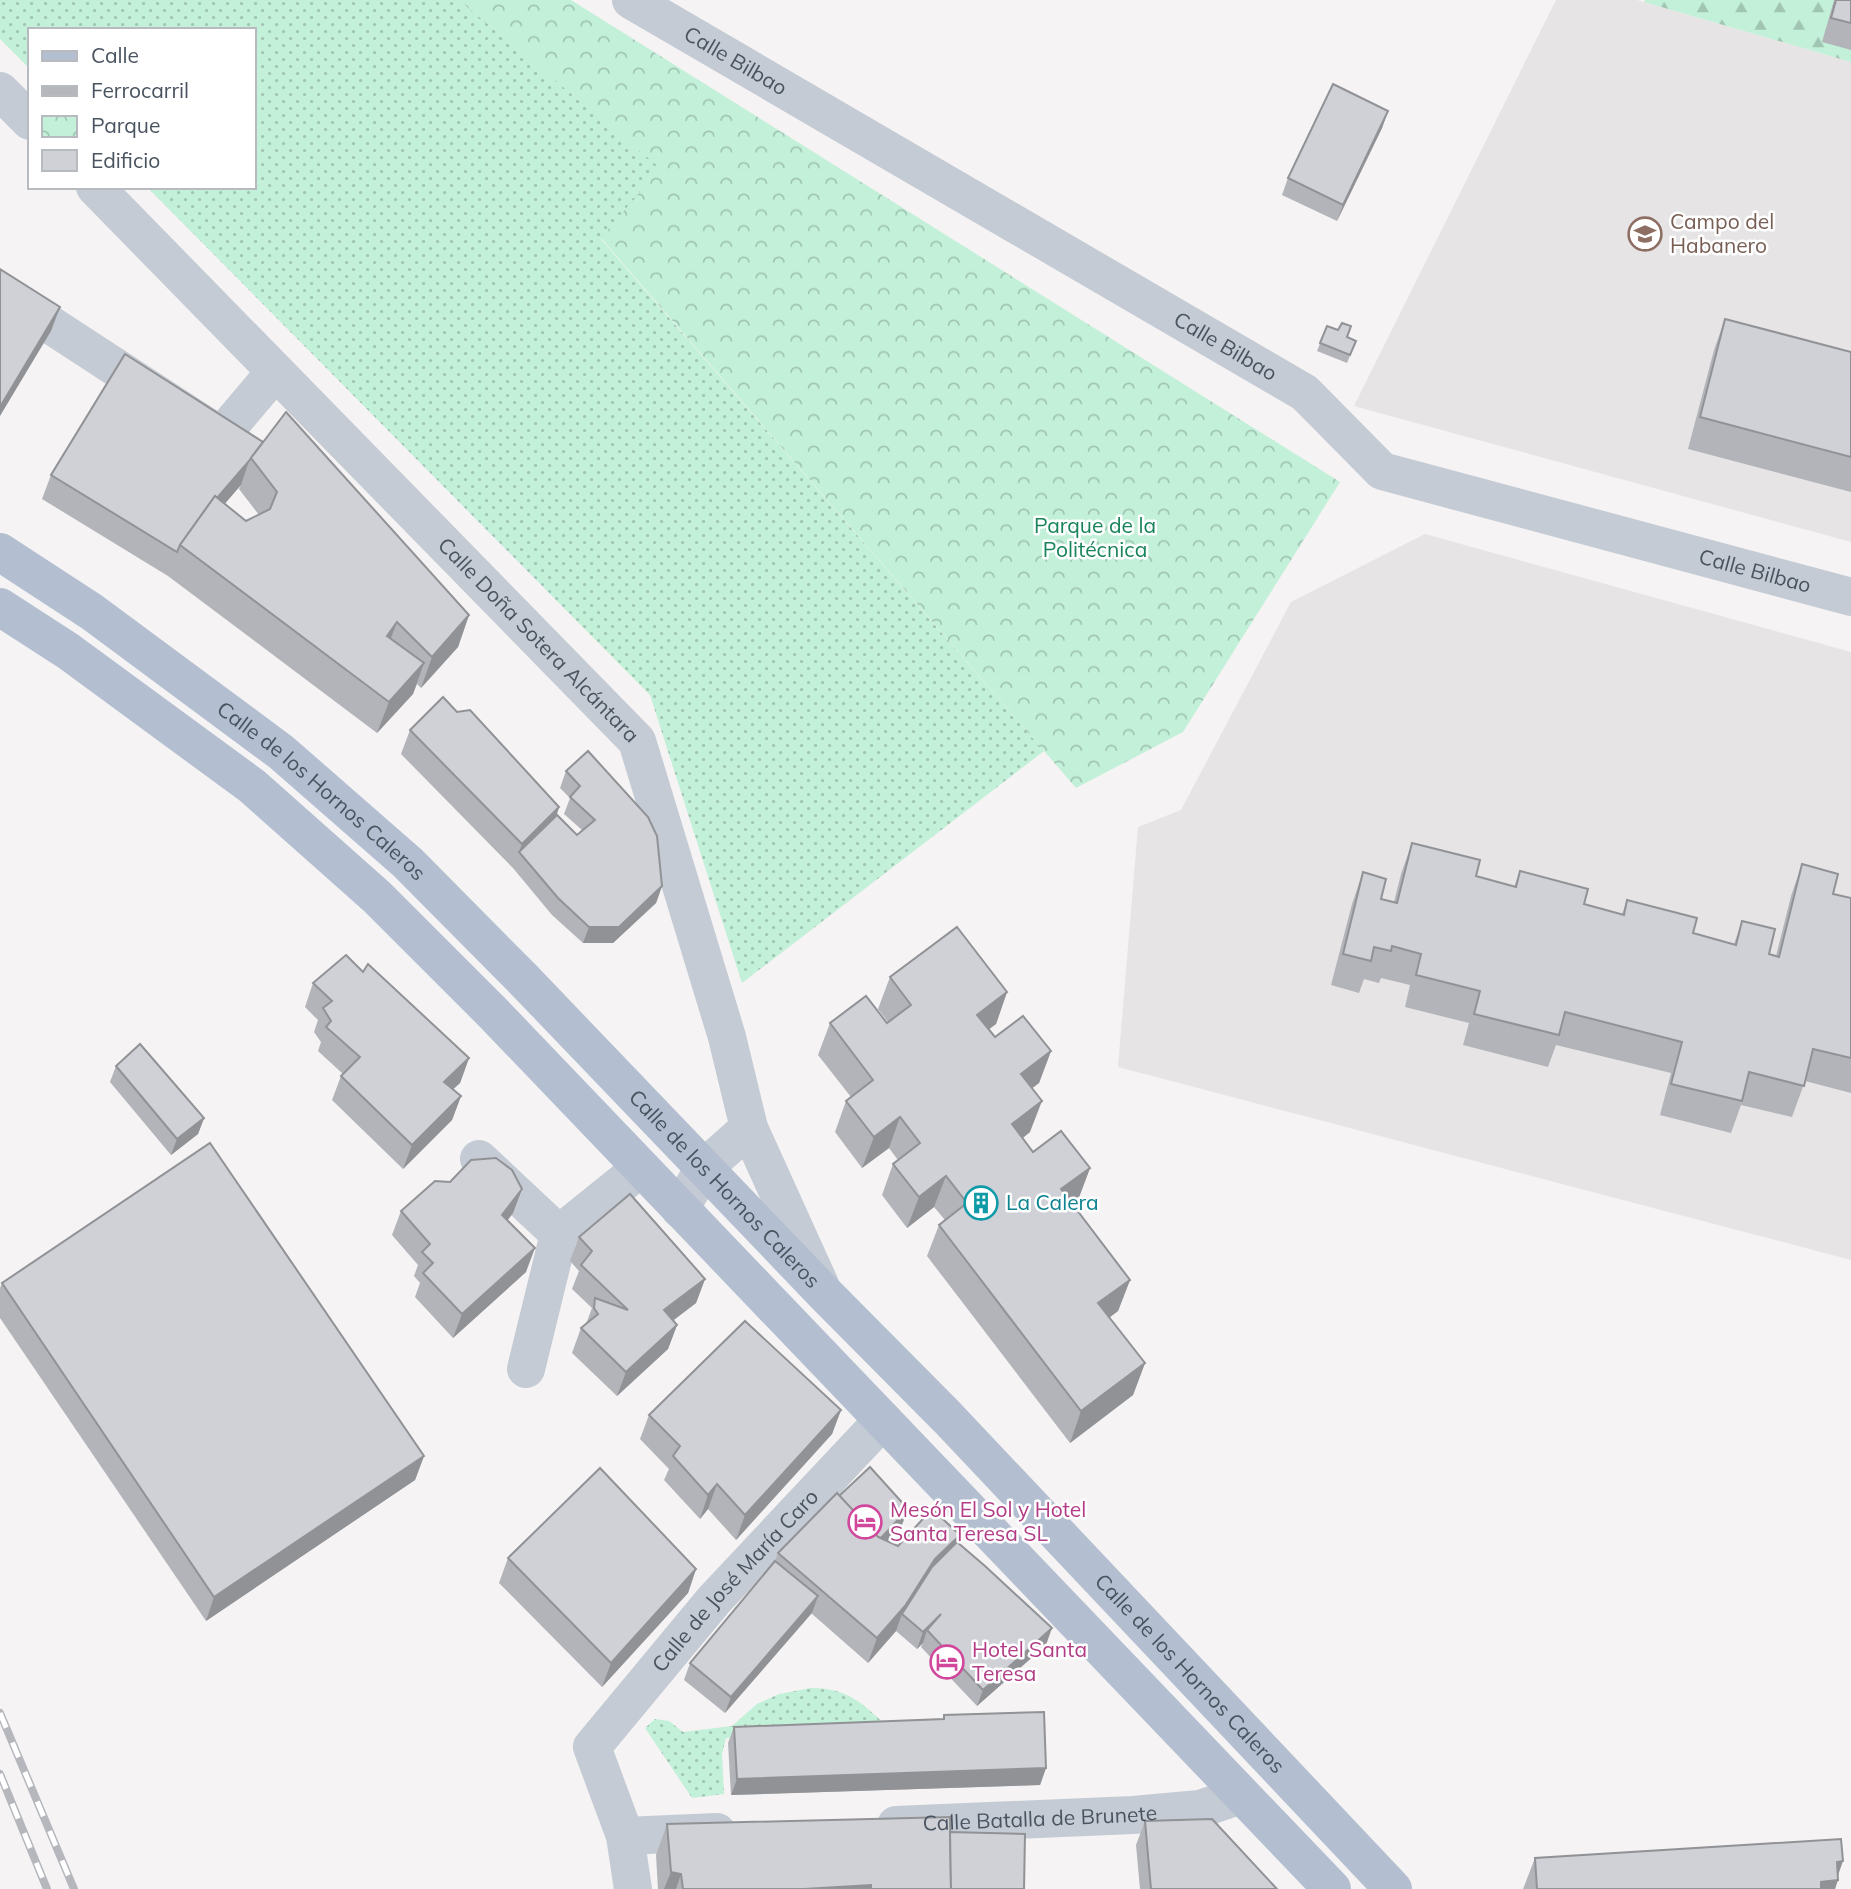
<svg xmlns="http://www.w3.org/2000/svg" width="1851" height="1889" viewBox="0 0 1851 1889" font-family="Mulish,sans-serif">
	<defs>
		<pattern id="grass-dots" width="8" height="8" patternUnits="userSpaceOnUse" patternTransform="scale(1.75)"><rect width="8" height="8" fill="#c3f0d9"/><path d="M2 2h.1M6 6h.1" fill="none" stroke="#a0c5b3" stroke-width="1.8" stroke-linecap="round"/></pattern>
		<pattern id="forest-firs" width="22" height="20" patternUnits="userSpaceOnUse" patternTransform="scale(1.75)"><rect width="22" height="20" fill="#c3f0d9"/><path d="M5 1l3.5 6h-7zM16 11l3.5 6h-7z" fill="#a0c5b3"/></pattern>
		<pattern id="park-crowns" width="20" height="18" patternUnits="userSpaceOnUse" patternTransform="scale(1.75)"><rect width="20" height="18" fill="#c3f0d9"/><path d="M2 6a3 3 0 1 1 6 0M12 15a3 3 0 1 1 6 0" fill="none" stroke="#a0c5b3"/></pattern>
	</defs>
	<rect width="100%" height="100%" fill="#f5f3f3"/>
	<g fill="#e6e4e5">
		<path d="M 1556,0 L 1637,0 L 1851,62 L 1851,542 L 1354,406 Z"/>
		<path d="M 1425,534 L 1851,652 L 1851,1260 L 1118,1067 L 1138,827 L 1181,810 L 1291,602 Z"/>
	</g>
	<g fill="url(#grass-dots)">
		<path d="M 0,0 L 459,0 L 661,168 L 601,239 L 1044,751 L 742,983 L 650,695 L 147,187 L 254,187 L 254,30 L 30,30 L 30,69 L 0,39 Z"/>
		<path d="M 811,1688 C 850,1688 864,1705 891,1730 L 726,1738 L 722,1754 L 724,1794 L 692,1798 L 645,1728 L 655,1719 L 669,1721 L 683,1732 L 732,1726 L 757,1704 L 779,1694 Z"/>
	</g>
	<path fill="url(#forest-firs)" d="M 1645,0 L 1851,0 L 1851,62 L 1644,2 Z"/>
	<path fill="url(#park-crowns)" d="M 459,0 L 571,0 L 1340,482 L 1183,732 L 1076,788 L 601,238 L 660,168 Z"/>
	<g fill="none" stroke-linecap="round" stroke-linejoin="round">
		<g stroke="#c4cbd4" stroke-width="38">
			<path id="s1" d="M 631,0 L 1305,393 L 1382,471 L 1851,597"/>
			<path d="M 0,91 L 30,121"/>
			<path id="s2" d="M 95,187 L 637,741 L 727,1037 L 749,1128 L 821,1287"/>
			<path d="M 0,292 L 221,436 L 275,372"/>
			<path d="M 479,1159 L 559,1234"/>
			<path d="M 680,1209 L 704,1168 L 749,1128"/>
			<path d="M 526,1369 L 559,1234 L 641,1168"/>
			<path id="s3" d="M 896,1825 L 1133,1815 L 1200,1809 L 1241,1795"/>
			<path d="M 625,1836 L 717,1832"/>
			<path id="s4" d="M 633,1889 L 625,1836 L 592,1747 L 714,1600 L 883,1420"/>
		</g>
		<g stroke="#b3bfd0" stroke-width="38">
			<path id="s5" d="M 0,552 L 92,612 L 281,752 L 408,863 L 522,978 L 824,1293 L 948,1418 L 1393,1889"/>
			<path d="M 0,607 L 68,651 L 252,786 L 377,897 L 494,1014 L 1332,1889"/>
		</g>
		<defs>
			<g id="rail">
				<path d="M 0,1713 L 74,1889"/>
				<path d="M 0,1774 L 47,1889"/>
			</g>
		</defs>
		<use href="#rail" stroke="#b5b7bd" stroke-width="8"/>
		<use href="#rail" stroke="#fff" stroke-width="5" stroke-dasharray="16" stroke-linecap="butt"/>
	</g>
	<g fill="#b2b4b9" fill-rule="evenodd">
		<path d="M 1834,0 L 1851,0 L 1851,50 L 1822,42 Z"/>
		<path d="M 1388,111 L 1382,128 L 1337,221 L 1282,195 L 1288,178 Z"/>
		<path d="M 1725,319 L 1851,352 L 1851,492 L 1688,449 L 1714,350 Z"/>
		<path d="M 1327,326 L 1356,341 L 1347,363 L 1317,351 Z"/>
		<path d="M 125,354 L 469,615 L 458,647 L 421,688 L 417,684 L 413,694 L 377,733 L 168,576 L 42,499 L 51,475 ZM 241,485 L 239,489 L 259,515 L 246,521 L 224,504 Z"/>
		<path d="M 457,712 L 559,807 L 557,815 L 577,835 L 582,830 L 564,814 L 570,798 L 560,788 L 566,771 L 588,751 L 662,886 L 656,903 L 613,943 L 583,943 L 552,915 L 513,868 L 401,754 L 410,730 Z"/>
		<path d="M 1412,843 L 1476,876 L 1514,887 L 1520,871 L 1584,904 L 1622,914 L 1627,900 L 1693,933 L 1734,944 L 1742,921 L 1769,954 L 1776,956 L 1791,896 L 1802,864 L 1833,894 L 1851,898 L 1851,1093 L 1805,1081 L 1792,1117 L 1741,1105 L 1731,1133 L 1660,1115 L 1671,1073 L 1556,1045 L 1548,1067 L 1463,1045 L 1469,1023 L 1405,1007 L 1410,985 L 1381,978 L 1379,983 L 1364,979 L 1359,993 L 1331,985 L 1352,904 L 1363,872 L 1381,899 L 1394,902 L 1401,874 Z"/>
		<path d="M 363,972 L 469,1058 L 460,1083 L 453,1089 L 461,1096 L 452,1120 L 403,1169 L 332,1100 L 341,1076 L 343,1074 L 318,1051 L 321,1042 L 314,1032 L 318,1020 L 305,1007 L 313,983 Z"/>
		<path d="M 890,977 L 1007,992 L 996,1024 L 988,1029 L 995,1037 L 1051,1051 L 1039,1083 L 1032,1088 L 1030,1132 L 1023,1138 L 1033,1152 L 1090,1168 L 1078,1200 L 1073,1204 L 1130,1280 L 1118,1311 L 1109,1318 L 1145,1363 L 1133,1395 L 1070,1443 L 927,1256 L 939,1225 L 945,1220 L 934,1207 L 907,1228 L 882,1195 L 893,1164 L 898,1160 L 889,1148 L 862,1168 L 835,1132 L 846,1101 L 851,1097 L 818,1055 L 830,1023 L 887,1023 L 888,1022 L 878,1009 Z"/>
		<path d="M 116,1066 L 204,1118 L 198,1134 L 171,1155 L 110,1082 Z"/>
		<path d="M 522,1189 L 513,1213 L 507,1221 L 526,1272 L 453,1338 L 415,1297 L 420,1283 L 414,1276 L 418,1265 L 392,1235 L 401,1211 Z"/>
		<path d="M 579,1237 L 705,1279 L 696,1303 L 674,1320 L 677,1325 L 668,1349 L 617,1396 L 572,1353 L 581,1328 L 586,1324 L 592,1308 L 572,1289 L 579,1271 L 570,1261 Z"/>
		<path d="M 2,1283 L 424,1456 L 415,1480 L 206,1621 L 0,1318 L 0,1288 Z"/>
		<path d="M 841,1410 L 832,1434 L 736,1540 L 708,1509 L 700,1519 L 664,1480 L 669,1469 L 640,1439 L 649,1415 Z"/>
		<path d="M 840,1496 L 902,1525 L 887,1541 L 898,1546 L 960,1535 L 957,1542 L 1046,1645 L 977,1706 L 921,1647 L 923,1643 L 917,1649 L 896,1631 L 868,1663 L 811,1613 L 725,1713 L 684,1680 L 690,1663 L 775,1561 L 778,1553 Z"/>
		<path d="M 508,1558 L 696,1569 L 688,1593 L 602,1687 L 499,1583 Z"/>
		<path d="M 944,1715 L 1046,1768 L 1040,1785 L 731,1795 L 728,1743 L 734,1727 L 943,1720 Z"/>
		<path d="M 1145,1821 L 1277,1889 L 1140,1889 L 1136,1845 Z"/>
		<path d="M 667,1824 L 950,1832 L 1024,1889 L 658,1889 L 656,1855 Z"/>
		<path d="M 1535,1858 L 1838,1875 L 1835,1889 L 1523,1889 Z"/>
	</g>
	<g fill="#919296">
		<path d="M 1388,111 L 1382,128 L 1337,221 L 1343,205 Z"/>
		<path d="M 60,307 L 51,331 L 0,416 L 0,407 Z"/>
		<path d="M 249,461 L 241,485 L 204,528 L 212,504 Z"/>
		<path d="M 469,615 L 458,647 L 421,688 L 432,657 Z"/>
		<path d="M 397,622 L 385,654 L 387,636 Z"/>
		<path d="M 424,663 L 413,694 L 377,733 L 389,702 Z"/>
		<path d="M 559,807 L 551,831 L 519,852 L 522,844 Z"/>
		<path d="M 662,886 L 656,903 L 613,943 L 583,943 L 589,927 Z"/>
		<path d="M 1007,992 L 996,1024 L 966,1047 L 977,1015 Z"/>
		<path d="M 1051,1051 L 1039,1083 L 1010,1105 L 1021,1074 Z"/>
		<path d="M 469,1058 L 460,1083 L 435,1106 L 444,1082 Z"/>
		<path d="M 461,1096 L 452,1120 L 403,1169 L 412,1145 Z"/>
		<path d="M 1042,1101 L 1030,1132 L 1000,1155 L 1012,1124 Z"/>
		<path d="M 900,1117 L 889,1148 L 862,1168 L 874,1137 Z"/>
		<path d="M 204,1118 L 198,1134 L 171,1155 L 177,1139 Z"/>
		<path d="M 1090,1168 L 1078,1200 L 1050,1221 L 1061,1189 Z"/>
		<path d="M 946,1176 L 934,1207 L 907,1228 L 919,1197 Z"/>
		<path d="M 522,1189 L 513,1213 L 493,1239 L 502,1215 Z"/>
		<path d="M 535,1248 L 526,1272 L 453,1338 L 462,1314 Z"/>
		<path d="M 705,1279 L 696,1303 L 655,1334 L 664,1310 Z"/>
		<path d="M 1130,1280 L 1118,1311 L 1087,1334 L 1098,1303 Z"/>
		<path d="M 677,1325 L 668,1349 L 617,1396 L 626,1372 Z"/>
		<path d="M 1145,1363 L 1133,1395 L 1070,1443 L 1081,1411 Z"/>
		<path d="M 841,1410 L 832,1434 L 736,1540 L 745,1515 Z"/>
		<path d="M 424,1456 L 415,1480 L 206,1621 L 214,1597 Z"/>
		<path d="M 717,1484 L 708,1509 L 700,1519 L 708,1495 Z"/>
		<path d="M 908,1509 L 902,1525 L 870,1561 L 876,1544 Z"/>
		<path d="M 960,1535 L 951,1559 L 902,1614 L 896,1631 L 868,1663 L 877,1638 L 935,1559 Z"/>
		<path d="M 696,1569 L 688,1593 L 602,1687 L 611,1663 Z"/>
		<path d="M 818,1596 L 812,1613 L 725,1713 L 731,1697 Z"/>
		<path d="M 941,1614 L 927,1630 L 923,1643 L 917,1649 L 923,1632 Z"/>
		<path d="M 1052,1628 L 1046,1645 L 977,1706 L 983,1690 Z"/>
		<path d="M 1046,1768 L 1040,1785 L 731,1795 L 737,1779 Z"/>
		<path d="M 1843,1861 L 1836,1881 L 1838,1880 L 1835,1889 L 1818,1889 L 1821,1882 L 1837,1862 Z"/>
		<path d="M 671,1872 L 681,1874 L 676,1889 L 664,1889 Z"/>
		<path d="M 871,1885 L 870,1889 L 804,1889 Z"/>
	</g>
	<g fill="#cfd1d7" stroke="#919296" stroke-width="2">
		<path d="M 1836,0 L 1851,0 L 1851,23 L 1831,18 Z"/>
		<path d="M 1333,84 L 1388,111 L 1343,205 L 1288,178 Z"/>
		<path d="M 0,269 L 60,307 L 0,407 Z"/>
		<path d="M 1725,319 L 1851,352 L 1851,457 L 1700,417 Z"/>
		<path d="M 1342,323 L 1351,326 L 1347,337 L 1356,341 L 1350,355 L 1320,343 L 1327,326 L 1338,330 Z"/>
		<path d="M 125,354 L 263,442 L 251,458 L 249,461 L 217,498 L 215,496 L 180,545 L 177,552 L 51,475 Z"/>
		<path d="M 286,412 L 469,615 L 432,657 L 397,622 L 387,636 L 424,663 L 389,702 L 180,545 L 215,496 L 246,521 L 270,509 L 277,492 L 251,458 Z"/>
		<path d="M 443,697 L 457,712 L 470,710 L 559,807 L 522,844 L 410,730 Z"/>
		<path d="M 588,751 L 648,817 L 657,836 L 662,886 L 619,927 L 589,927 L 558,898 L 519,852 L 557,815 L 577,835 L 595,820 L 570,797 L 580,786 L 566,771 Z"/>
		<path d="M 1412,843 L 1480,860 L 1476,876 L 1516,887 L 1520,871 L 1588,889 L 1584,904 L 1624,915 L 1627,900 L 1697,918 L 1693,933 L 1736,945 L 1742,921 L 1775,929 L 1769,954 L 1779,957 L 1802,864 L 1838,874 L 1833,894 L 1851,898 L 1851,1058 L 1813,1049 L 1804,1086 L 1749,1072 L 1742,1101 L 1671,1084 L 1682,1042 L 1565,1012 L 1559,1035 L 1474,1014 L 1480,991 L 1416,975 L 1421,954 L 1392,946 L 1391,951 L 1374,947 L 1371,961 L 1343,954 L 1363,872 L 1386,879 L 1381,899 L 1397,903 Z"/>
		<path d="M 957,927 L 1007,992 L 977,1015 L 995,1037 L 1023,1016 L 1051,1051 L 1021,1074 L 1042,1101 L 1012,1124 L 1033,1152 L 1061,1131 L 1090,1168 L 1061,1189 L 1130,1280 L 1098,1303 L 1145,1363 L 1081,1411 L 939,1225 L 967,1203 L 946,1176 L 919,1197 L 893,1164 L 920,1143 L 900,1117 L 874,1137 L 846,1101 L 873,1080 L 830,1023 L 866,996 L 887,1023 L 911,1005 L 890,977 Z"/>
		<path d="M 346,955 L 363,972 L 368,964 L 469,1058 L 444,1082 L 461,1096 L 412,1145 L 341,1076 L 360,1057 L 326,1027 L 331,1021 L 323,1008 L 332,1001 L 313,983 Z"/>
		<path d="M 140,1044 L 204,1118 L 177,1139 L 116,1066 Z"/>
		<path d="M 210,1143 L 424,1456 L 214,1597 L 2,1283 Z"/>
		<path d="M 496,1158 L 512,1170 L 522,1189 L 502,1215 L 535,1248 L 462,1314 L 423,1273 L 433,1263 L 422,1252 L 430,1244 L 401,1211 L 435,1181 L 450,1182 L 471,1160 Z"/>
		<path d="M 630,1194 L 705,1279 L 664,1310 L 677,1325 L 626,1372 L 581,1328 L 598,1314 L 594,1308 L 595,1298 L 628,1310 L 581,1265 L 592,1251 L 579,1237 Z"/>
		<path d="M 745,1321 L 841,1410 L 745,1515 L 717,1484 L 708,1495 L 673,1456 L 680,1446 L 649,1415 Z"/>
		<path d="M 870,1467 L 908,1509 L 881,1538 L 878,1537 L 839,1496 Z"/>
		<path d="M 600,1468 L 696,1569 L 611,1663 L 508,1558 Z"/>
		<path d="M 837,1493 L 878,1537 L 898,1546 L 932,1509 L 960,1535 L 935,1559 L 905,1606 L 877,1638 L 778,1553 Z"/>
		<path d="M 957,1542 L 985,1566 L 1052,1628 L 983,1690 L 927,1630 L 941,1614 L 923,1632 L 902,1614 L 932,1567 Z"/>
		<path d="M 775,1561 L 818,1596 L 731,1697 L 690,1663 Z"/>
		<path d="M 1044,1712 L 1046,1768 L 737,1779 L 734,1727 L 944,1719 L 944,1715 Z"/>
		<path d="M 950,1817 L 951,1889 L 871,1889 L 871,1885 L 804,1889 L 683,1889 L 681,1874 L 671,1872 L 667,1824 Z"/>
		<path d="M 1212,1819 L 1277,1889 L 1151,1889 L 1145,1821 Z"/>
		<path d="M 950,1832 L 1025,1834 L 1024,1889 L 951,1889 Z"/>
		<path d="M 1841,1839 L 1843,1861 L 1837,1862 L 1838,1880 L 1821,1882 L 1821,1889 L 1537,1889 L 1535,1858 Z"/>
	</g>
	<defs>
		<symbol id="school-ring" viewBox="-11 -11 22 22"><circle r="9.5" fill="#fff" stroke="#8d6e63" stroke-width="1.5"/><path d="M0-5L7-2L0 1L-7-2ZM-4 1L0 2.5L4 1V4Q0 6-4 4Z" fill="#8d6e63"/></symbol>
		<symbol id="building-ring" viewBox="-11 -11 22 22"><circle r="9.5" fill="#fff" stroke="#0f9aa8" stroke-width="1.5"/><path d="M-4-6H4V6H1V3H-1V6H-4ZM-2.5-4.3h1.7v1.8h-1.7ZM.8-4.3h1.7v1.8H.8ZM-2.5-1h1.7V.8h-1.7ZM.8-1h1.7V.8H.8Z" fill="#0f9aa8"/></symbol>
		<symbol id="hotel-ring" viewBox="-11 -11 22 22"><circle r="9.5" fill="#fff" stroke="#d1479c" stroke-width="1.5"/><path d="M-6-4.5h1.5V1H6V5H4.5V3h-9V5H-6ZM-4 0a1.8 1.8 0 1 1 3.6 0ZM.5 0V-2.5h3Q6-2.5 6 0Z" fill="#d1479c"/></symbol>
	</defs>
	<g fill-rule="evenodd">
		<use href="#school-ring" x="1626" y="215" width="38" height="38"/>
		<use href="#building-ring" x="962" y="1184" width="38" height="38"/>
		<use href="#hotel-ring" x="846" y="1503" width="38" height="38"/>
		<use href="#hotel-ring" x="928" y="1643" width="38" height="38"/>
	</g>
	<g text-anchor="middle" stroke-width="5" stroke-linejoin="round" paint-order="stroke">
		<g font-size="21" fill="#4a5460" stroke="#fff">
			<text dy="7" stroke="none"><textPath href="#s1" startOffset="121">Calle Bilbao</textPath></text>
			<text dy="7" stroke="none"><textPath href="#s1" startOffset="688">Calle Bilbao</textPath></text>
			<text dy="7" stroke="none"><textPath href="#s1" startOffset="1276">Calle Bilbao</textPath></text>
			<text dy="7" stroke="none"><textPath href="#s2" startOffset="634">Calle Doña Sotera Alcántara</textPath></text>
			<text dy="7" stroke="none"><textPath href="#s5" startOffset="401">Calle de los Hornos Caleros</textPath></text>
			<text dy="7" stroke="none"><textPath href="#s5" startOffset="968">Calle de los Hornos Caleros</textPath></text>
			<text dy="7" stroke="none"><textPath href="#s4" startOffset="368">Calle de José María Caro</textPath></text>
			<text dy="7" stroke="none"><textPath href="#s5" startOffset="1640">Calle de los Hornos Caleros</textPath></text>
			<text dy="7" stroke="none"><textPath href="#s3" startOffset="144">Calle Batalla de Brunete</textPath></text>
		</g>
		<g font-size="21" fill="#785e54" stroke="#fff" text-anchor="start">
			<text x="1670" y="229">Campo del<tspan x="1670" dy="24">Habanero</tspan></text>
		</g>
		<g font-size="21" fill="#198459" stroke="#fff">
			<text x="1095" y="533">Parque de la<tspan x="1095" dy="24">Politécnica</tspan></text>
		</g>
		<g font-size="21" fill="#0d838f" stroke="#fff" text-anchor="start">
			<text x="1006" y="1210">La Calera</text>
		</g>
		<g font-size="21" fill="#b23c85" stroke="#fff" text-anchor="start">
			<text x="890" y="1517">Mesón El Sol y Hotel<tspan x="890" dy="24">Santa Teresa SL</tspan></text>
			<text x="972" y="1657">Hotel Santa<tspan x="972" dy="24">Teresa</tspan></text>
		</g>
	</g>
	<rect x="28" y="28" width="228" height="161" fill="#ffffff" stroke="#b7bbbf" stroke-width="2"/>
	<rect x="42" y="51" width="35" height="10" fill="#b3bfd0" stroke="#b7bbbf" stroke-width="2"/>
	<text x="91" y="63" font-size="21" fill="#4a5460">Calle</text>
	<rect x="42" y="86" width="35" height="10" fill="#b5b7bd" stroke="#b7bbbf" stroke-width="2"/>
	<text x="91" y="98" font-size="21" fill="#4a5460">Ferrocarril</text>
	<rect x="42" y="116" width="35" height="21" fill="url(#park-crowns)" stroke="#b7bbbf" stroke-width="2"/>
	<text x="91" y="133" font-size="21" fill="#4a5460">Parque</text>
	<rect x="42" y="150" width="35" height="21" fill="#cfd1d7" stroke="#b7bbbf" stroke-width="2"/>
	<text x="91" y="168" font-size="21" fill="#4a5460">Edificio</text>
</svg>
